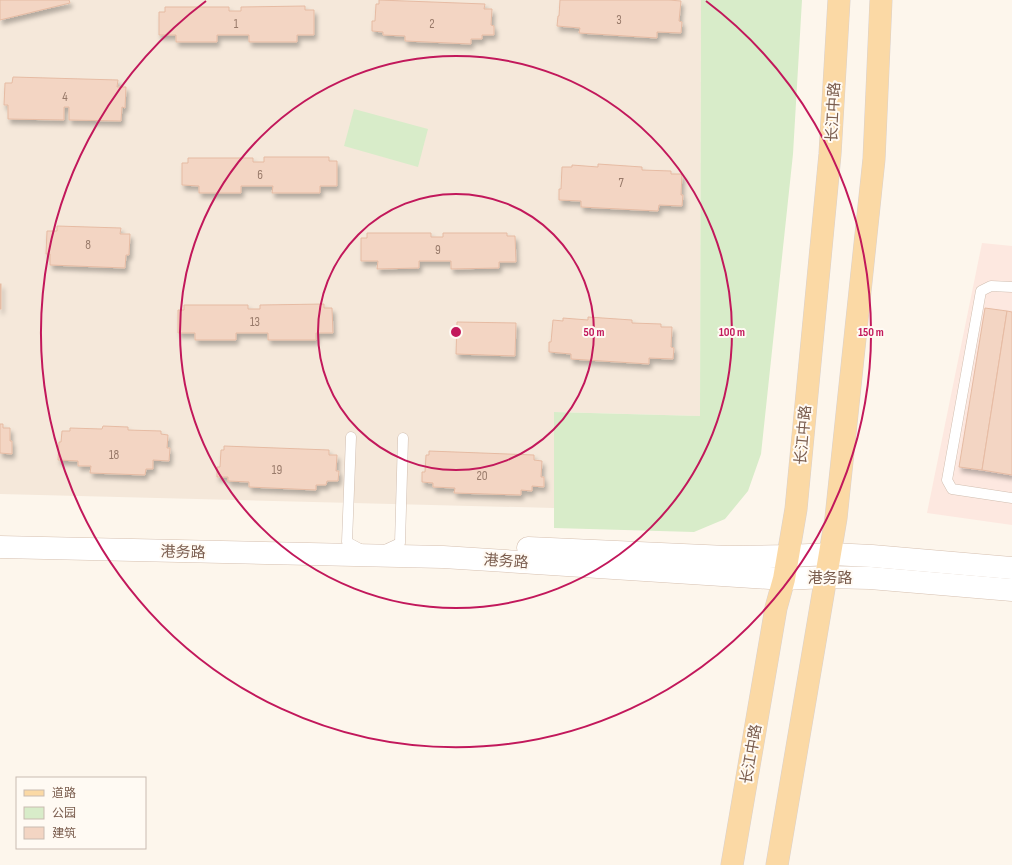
<svg xmlns="http://www.w3.org/2000/svg" width="1012" height="865" viewBox="0 0 1012 865" font-family="'Sofia Sans Condensed','Noto Sans SC',sans-serif">
	<defs>
		<filter id="shadow"><feDropShadow dx="2.5" dy="4.5" stdDeviation="2" flood-color="#0004"/></filter>
	</defs>
	<rect width="100%" height="100%" fill="#fdf6ec"/>
	<path fill="#f5e8da" d="M 0,0 L 701,0 L 700,416 L 555,412 L 554,508 L 0,494 Z"/>
	<path fill="#fde8e0" d="M 982,243 L 1012,246 L 1012,525 L 927,513 Z"/>
	<g fill="#d8ecc9">
		<path d="M 701,0 L 802,0 L 793,154 L 761,454 L 748,491 L 725,519 L 694,532 L 554,528 L 554,412 L 700,416 Z"/>
		<path d="M 354,109 L 428,129 L 418,167 L 344,146 Z"/>
	</g>
	<g fill="#f3d5c3" stroke="#e6bba3" filter="url(#shadow)">
		<path d="M 0,0 L 69,0 L 70,3 L 0,20 Z"/>
		<path d="M 379,0 L 485,4 L 484,9 L 492,9 L 491,25 L 494,26 L 494,35 L 482,35 L 482,39 L 471,39 L 471,44 L 405,41 L 405,36 L 383,35 L 383,32 L 372,31 L 372,21 L 375,21 L 376,4 L 379,4 Z"/>
		<path d="M 560,0 L 669,0 L 681,1 L 679,21 L 682,22 L 681,33 L 657,32 L 657,38 L 579,33 L 580,28 L 557,26 L 558,16 L 559,16 Z"/>
		<path d="M 305,6 L 305,10 L 314,10 L 314,35 L 297,35 L 297,42 L 249,42 L 249,35 L 217,35 L 217,42 L 176,42 L 176,35 L 159,35 L 159,12 L 165,12 L 165,7 L 229,7 L 229,11 L 241,11 L 241,7 Z"/>
		<path d="M 13,77 L 118,80 L 117,87 L 126,87 L 125,108 L 122,107 L 121,121 L 69,120 L 69,107 L 64,107 L 64,120 L 8,119 L 8,105 L 4,105 L 5,83 L 12,83 Z"/>
		<path d="M 264,157 L 329,157 L 329,161 L 337,161 L 337,186 L 320,186 L 320,193 L 272,193 L 273,186 L 241,186 L 241,193 L 199,193 L 199,186 L 182,185 L 182,163 L 188,163 L 188,158 L 253,158 L 253,162 L 264,162 Z"/>
		<path d="M 598,164 L 642,167 L 642,170 L 671,171 L 671,174 L 682,174 L 681,195 L 683,195 L 682,206 L 659,205 L 658,211 L 581,207 L 581,201 L 559,200 L 559,189 L 561,189 L 562,167 L 572,167 L 572,165 L 598,167 Z"/>
		<path d="M 57,226 L 121,228 L 120,234 L 130,234 L 129,255 L 126,255 L 125,268 L 50,265 L 50,254 L 46,254 L 47,231 L 57,231 Z"/>
		<path d="M 367,233 L 431,233 L 431,237 L 443,237 L 443,233 L 507,233 L 507,236 L 515,236 L 516,262 L 499,262 L 499,268 L 451,269 L 451,261 L 419,261 L 419,268 L 377,269 L 378,261 L 361,261 L 361,238 L 367,238 Z"/>
		<rect x="0" y="284" width="1" height="25"/>
		<path d="M 324,304 L 324,308 L 332,308 L 333,333 L 316,333 L 316,340 L 268,340 L 268,333 L 236,333 L 236,340 L 195,340 L 195,333 L 178,333 L 178,310 L 184,310 L 184,305 L 248,305 L 248,309 L 260,309 L 260,305 Z"/>
		<path d="M 985,308 L 1007,311 L 982,470 L 959,467 Z"/>
		<path d="M 1007,311 L 1012,312 L 1012,475 L 982,470 Z"/>
		<path d="M 588,317 L 632,320 L 632,323 L 661,324 L 661,327 L 672,327 L 671,347 L 674,348 L 673,359 L 649,358 L 649,364 L 571,359 L 571,354 L 549,352 L 549,342 L 551,342 L 553,320 L 563,321 L 563,318 L 588,320 Z"/>
		<path d="M 457,322 L 516,323 L 515,356 L 456,354 Z"/>
		<path d="M 0,424 L 3,424 L 3,428 L 10,428 L 10,441 L 12,441 L 12,454 L 0,453 Z"/>
		<path d="M 103,426 L 128,427 L 128,430 L 161,431 L 161,434 L 168,435 L 167,448 L 170,448 L 169,461 L 153,460 L 153,469 L 146,469 L 145,475 L 90,473 L 91,466 L 78,466 L 78,461 L 58,460 L 59,442 L 61,442 L 62,431 L 70,431 L 70,428 L 102,429 Z"/>
		<path d="M 224,446 L 329,450 L 329,455 L 337,455 L 336,471 L 339,471 L 338,481 L 327,481 L 326,485 L 316,485 L 316,490 L 249,487 L 249,482 L 228,481 L 228,477 L 217,477 L 217,467 L 220,467 L 221,450 L 224,450 Z"/>
		<path d="M 429,451 L 534,455 L 534,460 L 542,461 L 541,477 L 544,477 L 544,487 L 532,486 L 532,491 L 521,490 L 521,495 L 454,493 L 455,488 L 433,487 L 433,483 L 422,482 L 422,472 L 425,472 L 426,455 L 429,455 Z"/>
	</g>
	<g fill="none" stroke-linecap="round" stroke-linejoin="round">
		<defs>
			<g id="lane">
				<path d="M 1012,287 L 991,286 L 981,291 L 947,480 L 952,489 L 1012,498"/>
				<path d="M 351,437 L 347,542 L 362,550"/>
				<path d="M 385,550 L 400,543 L 403,438"/>
			</g>
			<g id="secondary">
				<path d="M 0,547 L 443,557 L 784,579 L 826,577 L 870,578 L 1012,590"/>
				<path d="M 528,548 L 727,557 L 788,556 L 831,554 L 872,556 L 1012,568"/>
			</g>
			<g id="primary">
				<path d="M 732,865 L 776,608 L 784,579 L 796,509 L 830,154 L 839,0"/>
				<path d="M 777,865 L 836,518 L 874,159 L 881,0"/>
			</g>
		</defs>
		<use href="#lane" stroke="#d1beb0" stroke-width="11"/>
		<use href="#secondary" stroke="#d6c0b0" stroke-width="23"/>
		<use href="#primary" stroke="#dad1cd" stroke-width="23"/>
		<use href="#lane" stroke="#fff" stroke-width="10"/>
		<use href="#secondary" stroke="#fff" stroke-width="22"/>
		<use href="#primary" stroke="#fbd9a5" stroke-width="22"/>
	</g>
	<g fill="none" stroke="#c2185b" stroke-width="2">
		<circle cx="456" cy="332" r="138"/>
		<circle cx="456" cy="332" r="276"/>
		<path d="M706 1A415 415 0 1 1 206 1"/>
	</g>
	<g text-anchor="middle" stroke-width="4" stroke-linejoin="round" paint-order="stroke">
		<g font-size="13" fill="#987a6a">
			<text x="619" y="24">3</text>
			<text x="236" y="28">1</text>
			<text x="432" y="28">2</text>
			<text x="65" y="101">4</text>
			<text x="260" y="179">6</text>
			<text x="621" y="187">7</text>
			<text x="88" y="249">8</text>
			<text x="438" y="254">9</text>
			<text x="255" y="326">13</text>
			<text x="114" y="459">18</text>
			<text x="277" y="474">19</text>
			<text x="482" y="480">20</text>
		</g>
		<g font-size="15" fill="#7a5c4d" stroke="#fffaf3">
			<text transform="translate(833 112) rotate(-87)" y="5">长江中路</text>
			<text transform="translate(803 435) rotate(-85)" y="5">长江中路</text>
			<text transform="translate(183 552) rotate(1)" y="5">港务路</text>
			<text transform="translate(506 561) rotate(4)" y="5">港务路</text>
			<text x="830" y="583">港务路</text>
			<text transform="translate(751 754) rotate(-80)" y="5">长江中路</text>
		</g>
	</g>
	<circle cx="456" cy="332" r="6" fill="#c2185b" stroke="#fffaf3" stroke-width="2"/>
	<g font-size="12" text-anchor="middle" font-weight="bold" fill="#c2185b" stroke="#fffaf3" stroke-width="4" stroke-linejoin="round" paint-order="stroke">
		<text x="594" y="336">50 m</text>
		<text x="732" y="336">100 m</text>
		<text x="871" y="336">150 m</text>
	</g>
	<rect x="16" y="777" width="130" height="72" fill="#fffaf3" stroke="#cabbb1"/>
	<rect x="24" y="790" width="20" height="6" fill="#fbd9a5" stroke="#cabbb1"/>
	<text x="52" y="797" font-size="12" fill="#7a5c4d">道路</text>
	<rect x="24" y="807" width="20" height="12" fill="#d8ecc9" stroke="#cabbb1"/>
	<text x="52" y="817" font-size="12" fill="#7a5c4d">公园</text>
	<rect x="24" y="827" width="20" height="12" fill="#f3d5c3" stroke="#cabbb1"/>
	<text x="52" y="837" font-size="12" fill="#7a5c4d">建筑</text>
</svg>
